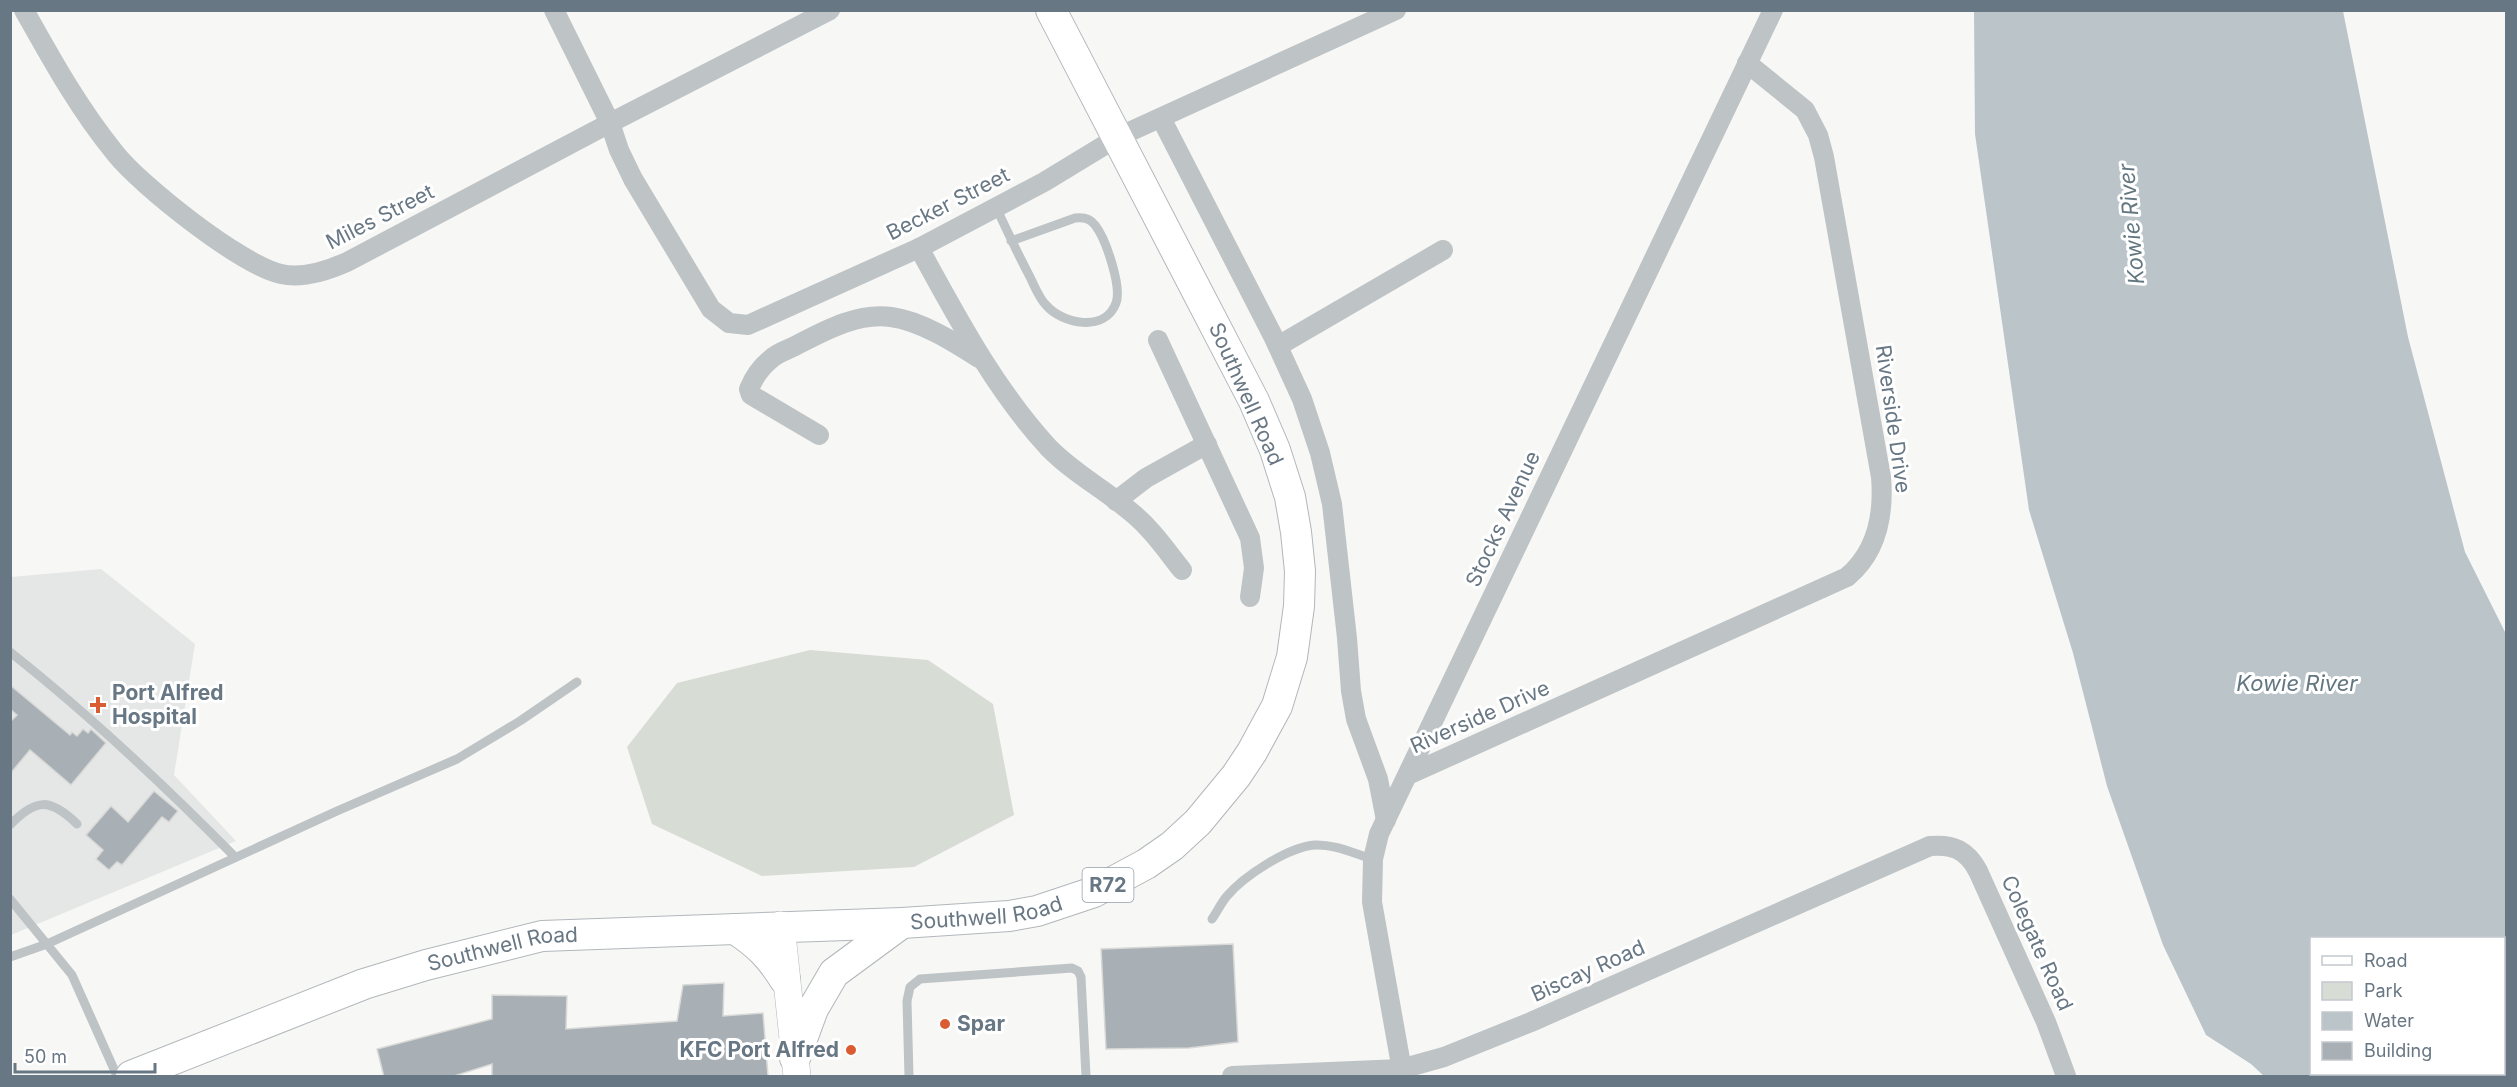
<svg xmlns="http://www.w3.org/2000/svg" width="2517" height="1087" viewBox="0 0 2517 1087" font-family="Inter,sans-serif">
	<rect width="100%" height="100%" fill="#f7f7f5"/>
	<path fill="#e5e6e6" d="M 101,569 L 195,644 L 174,775 L 236,841 L 11,935 L 11,577 Z"/>
	<path fill="#d7dcd4" d="M 810,650 L 928,660 L 993,704 L 1014,815 L 914,867 L 762,876 L 652,824 L 627,747 L 677,683 Z"/>
	<path fill="#bac4c9" fill-rule="evenodd" d="M 1974,11 L 2343,11 L 2408,337 L 2465,552 L 2506,634 L 2506,1076 L 2264,1076 L 2251,1064 L 2206,1035 L 2163,945 L 2107,786 L 2073,653 L 2029,510 L 1975,134 ZM 2312,938 L 2504,938 L 2504,1074 L 2312,1074 Z"/>
	<g fill="#a8b0b5" stroke="#d9d9d7" stroke-width="1.5">
		<path d="M 10,685 L 70,735 L 72,732 L 77,736 L 83,729 L 88,733 L 91,729 L 106,743 L 71,785 L 30,750 L 10,774 L 10,722 L 17,715 L 10,709 Z"/>
		<path d="M 154,791 L 178,811 L 169,822 L 162,817 L 122,865 L 117,862 L 109,870 L 96,859 L 103,850 L 86,835 L 111,806 L 128,822 Z"/>
		<path d="M 1233,944 L 1238,1042 L 1189,1048 L 1106,1049 L 1101,949 Z"/>
		<path d="M 724,983 L 723,1016 L 763,1013 L 768,1076 L 492,1077 L 492,1064 L 451,1077 L 384,1077 L 377,1049 L 492,1019 L 492,995 L 567,996 L 566,1029 L 677,1021 L 683,985 Z"/>
	</g>
	<g fill="none" stroke-linecap="round" stroke-linejoin="round">
		<defs>
			<path id="secondary" d="M 781,925 L 797,1076"/>
			<g id="primary">
				<path d="M 735,929 C 759,945 770,956 785,980"/>
				<path d="M 795,1058 L 813,1009 L 834,973 L 902,923"/>
				<path id="s1" d="M 131,1076 L 364,984 L 426,965 L 542,936 L 902,923 L 1009,916 L 1037,911 L 1094,892 L 1146,864 L 1172,846 L 1198,822 L 1236,776 L 1252,752 L 1277,706 L 1292,657 L 1299,606 L 1300,571 L 1296,532 L 1290,497 L 1275,450 L 1254,401 L 1051,10"/>
			</g>
		</defs>
		<use href="#secondary" stroke="#b3b8bd" stroke-width="28"/>
		<use href="#primary" stroke="#b2b7bb" stroke-width="32"/>
		<g stroke="#bec3c6" stroke-width="9">
			<path d="M 996,207 C 1007,231 1018,254 1030,277 C 1035,287 1039,298 1046,305 C 1062,324 1105,333 1116,303 C 1122,287 1106,239 1095,225 C 1090,218 1083,217 1075,218 L 1011,241"/>
			<path d="M 10,652 C 91,716 163,784 235,857"/>
			<path d="M 10,825 C 36,798 50,798 77,824"/>
			<path d="M 10,899 L 72,975 L 117,1076"/>
			<path d="M 1212,919 C 1217,912 1221,903 1227,896 C 1244,876 1288,847 1315,845 C 1334,844 1355,854 1373,859"/>
			<path d="M 10,957 L 47,944 L 337,811 L 457,759 L 520,721 L 577,682"/>
			<path d="M 909,1076 L 907,1001 L 910,987 L 920,979 L 1072,968 L 1078,971 L 1081,977 L 1086,1076"/>
		</g>
		<g stroke="#bec3c6" stroke-width="20">
			<path d="M 24,10 C 52,60 79,109 115,153 C 141,186 241,265 281,274 C 303,279 327,271 347,262 L 610,123 L 830,10"/>
			<path d="M 554,10 L 610,123 L 619,150 L 633,179 L 711,309 L 729,323 L 748,325 L 919,248 L 1044,182 L 1118,137 L 1396,10"/>
			<path d="M 1161,118 L 1274,338 L 1302,399 L 1320,453 L 1332,504 L 1347,638 L 1351,691 L 1356,719 L 1378,779 L 1386,820"/>
			<path d="M 919,248 C 957,317 994,388 1048,447 C 1073,473 1104,489 1131,512 C 1151,528 1166,550 1182,570"/>
			<path d="M 1158,340 L 1250,538 L 1254,568 L 1250,597"/>
			<path d="M 1278,346 L 1443,250"/>
			<path d="M 819,435 L 751,395 L 749,389 C 754,377 761,367 771,359 C 777,353 787,350 795,346 C 824,331 858,312 891,317 C 921,321 954,342 979,358"/>
			<path d="M 1116,501 L 1146,478 L 1207,444"/>
			<path d="M 1408,775 L 1847,577 C 1877,552 1884,514 1881,477 L 1824,157 L 1818,135 L 1805,110 L 1747,63"/>
			<path d="M 1232,1076 L 1401,1069 L 1444,1057 L 1531,1022 L 1930,846 C 1953,844 1967,850 1978,871 L 2046,1022 L 2066,1076"/>
			<path d="M 1403,1076 L 1372,902 L 1373,859 L 1379,834 L 1773,10"/>
		</g>
		<use href="#secondary" stroke="#fff" stroke-width="27"/>
		<use href="#primary" stroke="#fff" stroke-width="30"/>
	</g>
	<g fill="#da5c32" stroke="#fff" stroke-width="2">
		<path d="M95 696h6v6h6v6h-6v6h-6v-6h-6v-6h6z"/>
		<circle cx="945" cy="1024" r="6"/>
		<circle cx="851" cy="1050" r="6"/>
	</g>
	<g text-anchor="middle" stroke-width="6" stroke-linejoin="round" paint-order="stroke">
		<rect fill="#fff" stroke="#95a0a9" stroke-width="1.5" x="1082.5" y="868" width="51" height="34" rx="4.5"/>
		<g font-size="20" font-weight="bold" fill="#687784">
			<text x="1108" y="892">R72</text>
		</g>
		<g font-size="21" fill="#687784" stroke="#fff">
			<text transform="translate(948 204) rotate(-27)" y="7">Becker Street</text>
			<text transform="translate(380 217) rotate(-27)" y="7">Miles Street</text>
			<text transform="translate(1246 394) rotate(66)" y="7">Southwell Road</text>
			<text transform="translate(1893 419) rotate(82)" y="7">Riverside Drive</text>
			<text transform="translate(1503 519) rotate(-65)" y="7">Stocks Avenue</text>
			<text transform="translate(1480 717) rotate(-24)" y="7">Riverside Drive</text>
			<text dy="7" stroke="none"><textPath href="#s1" startOffset="880">Southwell Road</textPath></text>
			<text transform="translate(2037 943) rotate(66)" y="7">Colegate Road</text>
			<text dy="7" stroke="none"><textPath href="#s1" startOffset="394">Southwell Road</textPath></text>
			<text transform="translate(1588 971) rotate(-24)" y="7">Biscay Road</text>
		</g>
		<g font-size="21" font-weight="bold" fill="#687784" stroke="#fff" text-anchor="start">
			<text x="112" y="700">Port Alfred<tspan x="112" dy="24">Hospital</tspan></text>
			<text x="957" y="1031">Spar</text>
			<text x="839" y="1057" text-anchor="end">KFC Port Alfred</text>
		</g>
		<g font-size="22" font-style="italic" fill="#637780" stroke="#fff">
			<text transform="translate(2131 224) rotate(-95)" y="8">Kowie River</text>
			<text x="2297" y="691">Kowie River</text>
		</g>
	</g>
	<rect width="2517" height="1087" fill="none" stroke="#687784" stroke-width="24"/>
	<rect x="2310" y="937" width="195" height="138" fill="#ffffff" stroke="#c3c9ce" stroke-width="1.5"/>
	<rect x="2322" y="956" width="30" height="9" fill="#ffffff" stroke="#c3c9ce" stroke-width="1.5"/>
	<text x="2364" y="967" font-size="18" fill="#687784">Road</text>
	<rect x="2322" y="982" width="30" height="18" fill="#d7dcd4" stroke="#c3c9ce" stroke-width="1.5"/>
	<text x="2364" y="997" font-size="18" fill="#687784">Park</text>
	<rect x="2322" y="1012" width="30" height="18" fill="#bac4c9" stroke="#c3c9ce" stroke-width="1.5"/>
	<text x="2364" y="1027" font-size="18" fill="#687784">Water</text>
	<rect x="2322" y="1042" width="30" height="18" fill="#a8b0b5" stroke="#c3c9ce" stroke-width="1.5"/>
	<text x="2364" y="1057" font-size="18" fill="#687784">Building</text>
	<path d="M15 1063v9h140v-9" fill="none" stroke="#687784" stroke-width="3"/>
	<text x="24" y="1063" font-size="18" fill="#687784" stroke="#ffffff" stroke-width="4.5" paint-order="stroke">50 m</text>
</svg>
